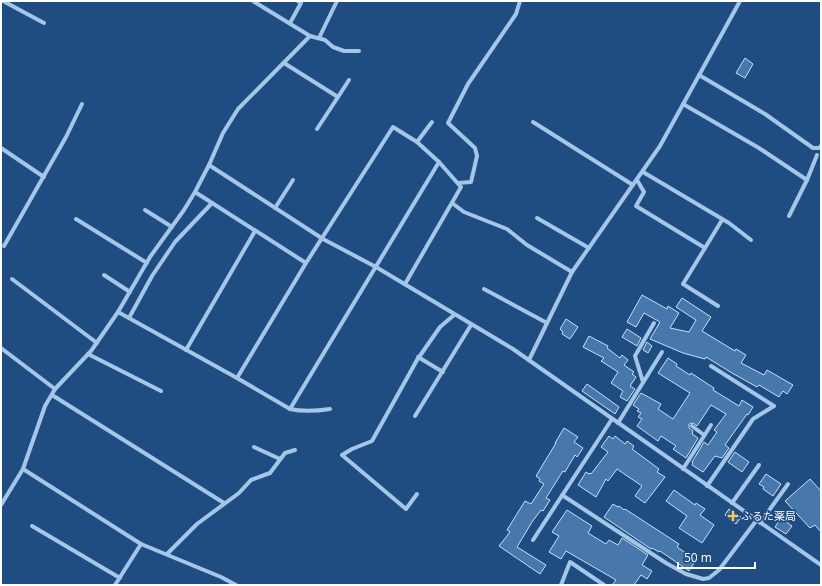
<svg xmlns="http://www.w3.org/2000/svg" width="822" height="586" viewBox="0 0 822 586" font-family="'Open Sans','Noto Sans JP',sans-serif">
	<rect width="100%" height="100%" fill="#1f4d82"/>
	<g fill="#4777ab" stroke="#c9dff7">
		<path d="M 745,58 L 753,64 L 745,78 L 736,73 Z"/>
		<path d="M 642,295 L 667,309 L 668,306 L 679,313 L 670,328 L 689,332 L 696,320 L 676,307 L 682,298 L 711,317 L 702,331 L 735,351 L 736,349 L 746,355 L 741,363 L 764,375 L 767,370 L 793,385 L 787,394 L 783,391 L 779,397 L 759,385 L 757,387 L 732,373 L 706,357 L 705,359 L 683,353 L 650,339 L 660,322 L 644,313 L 636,327 L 627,322 Z"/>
		<path d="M 566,319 L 578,327 L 570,339 L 562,334 L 563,332 L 560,329 Z"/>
		<path d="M 627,329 L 641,338 L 637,346 L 622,337 Z"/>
		<path d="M 589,336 L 608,346 L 607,348 L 620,358 L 622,355 L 628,360 L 624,365 L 634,372 L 632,374 L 636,377 L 630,386 L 635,389 L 627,401 L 620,397 L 623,391 L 611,383 L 618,372 L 601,361 L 604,358 L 583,347 Z"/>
		<path d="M 647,342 L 652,346 L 648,353 L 643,350 Z"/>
		<path d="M 668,358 L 677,364 L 676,366 L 690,375 L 691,373 L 714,388 L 713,390 L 739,406 L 742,400 L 753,407 L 748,415 L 747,414 L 725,445 L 729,448 L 722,458 L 715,456 L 703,472 L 692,465 L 693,463 L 692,462 L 704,442 L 708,445 L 717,432 L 714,430 L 726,414 L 711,405 L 697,426 L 693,423 L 689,424 L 689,428 L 693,431 L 692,434 L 698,438 L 686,458 L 673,449 L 676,446 L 661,436 L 658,441 L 637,426 L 642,419 L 638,417 L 641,413 L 637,411 L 639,409 L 633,405 L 641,393 L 661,404 L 658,409 L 673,419 L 690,393 L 658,373 Z"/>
		<path d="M 587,384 L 619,407 L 615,414 L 582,391 Z"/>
		<path d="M 564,428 L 578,437 L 574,442 L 583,448 L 577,457 L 575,455 L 565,472 L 563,471 L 546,498 L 550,500 L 543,511 L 541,510 L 532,522 L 517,547 L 546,565 L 540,574 L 499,546 L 510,532 L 507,530 L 525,501 L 531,504 L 544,484 L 539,481 L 540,479 L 536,476 L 556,443 L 555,443 Z"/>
		<path d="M 609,436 L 613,439 L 615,436 L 625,444 L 627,441 L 634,446 L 632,449 L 659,469 L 657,472 L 665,477 L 645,503 L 635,496 L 642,486 L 617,469 L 608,481 L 606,479 L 596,497 L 578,485 L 586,472 L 589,474 L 590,473 L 591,474 L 608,452 L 601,447 Z"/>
		<path d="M 735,452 L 749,462 L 742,472 L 728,462 Z"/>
		<path d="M 766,474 L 781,484 L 773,496 L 763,489 L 764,487 L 759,484 Z"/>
		<path d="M 810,479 L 821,491 L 821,532 L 815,525 L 810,528 L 785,501 Z"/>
		<path d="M 674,490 L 695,505 L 696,503 L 705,509 L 700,515 L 714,525 L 702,543 L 679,528 L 687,516 L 666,501 Z"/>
		<path d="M 613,504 L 618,507 L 619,506 L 624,510 L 625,509 L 679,544 L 677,547 L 696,560 L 689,571 L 660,551 L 659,552 L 652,548 L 651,549 L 604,517 Z"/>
		<path d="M 729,509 L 741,517 L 736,524 L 725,515 Z"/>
		<path d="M 567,510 L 592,526 L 588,533 L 606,544 L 609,540 L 618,545 L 622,538 L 648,555 L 642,565 L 652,571 L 647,579 L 641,575 L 634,585 L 612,585 L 616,580 L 566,551 L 561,559 L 549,552 L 559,536 L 552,532 Z"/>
		<path d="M 781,518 L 792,526 L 786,534 L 775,527 Z"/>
	</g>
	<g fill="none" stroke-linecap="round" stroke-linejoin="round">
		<g stroke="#a5c6e9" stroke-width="4">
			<path d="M 3,1 L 44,23"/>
			<path d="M 253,1 L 310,36 L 325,40 L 333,47 L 344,51 L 359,51"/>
			<path d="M 290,23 L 301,3 L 298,1"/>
			<path d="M 319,38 L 337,1"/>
			<path d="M 284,63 L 338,97 L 349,80"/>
			<path d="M 699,75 L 765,114 L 813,148 L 819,148 L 821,146"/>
			<path d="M 683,104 L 759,148 L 807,180 L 789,216"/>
			<path d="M 533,122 L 633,185"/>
			<path d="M 317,129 L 338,97"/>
			<path d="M 417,142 L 432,122"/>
			<path d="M 1,148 L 44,177"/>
			<path d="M 209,165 L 323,239 L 376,267 L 513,349 L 821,565"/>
			<path d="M 643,172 L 729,223 L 751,240"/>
			<path d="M 637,180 L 644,192 L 636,206 L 705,248 L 722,220"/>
			<path d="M 807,180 L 817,155"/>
			<path d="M 458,183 L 471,182 L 477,156 L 475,148 L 448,123 L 468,84 L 516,14 L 520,1"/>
			<path d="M 195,192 L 306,263"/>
			<path d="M 452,203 L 464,212 L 507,229 L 527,245 L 572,272"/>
			<path d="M 275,208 L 293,180"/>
			<path d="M 145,210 L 172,227"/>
			<path d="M 537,218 L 589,248"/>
			<path d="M 76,219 L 147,263"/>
			<path d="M 4,246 L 66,137 L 82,104"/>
			<path d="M 705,248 L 683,284 L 718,306"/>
			<path d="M 104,275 L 130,292"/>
			<path d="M 12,279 L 97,343"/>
			<path d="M 484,289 L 547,323"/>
			<path d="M 118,312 L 237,378 L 290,409 L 439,162"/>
			<path d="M 129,318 L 152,276 L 175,242 L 212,203"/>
			<path d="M 1,348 L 55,389"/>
			<path d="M 186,350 L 255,231"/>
			<path d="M 88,354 L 161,391"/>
			<path d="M 418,357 L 443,372"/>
			<path d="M 529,360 L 572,272 L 660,146 L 740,1"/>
			<path d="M 237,378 L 306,263 L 393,127 L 417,142 L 439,162 L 461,187 L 405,284"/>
			<path d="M 643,382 L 635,356 L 654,323"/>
			<path d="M 52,395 L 224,503"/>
			<path d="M 290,409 C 303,412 317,411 330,409"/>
			<path d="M 415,416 L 471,325"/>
			<path d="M 618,423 L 662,352"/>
			<path d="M 692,426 L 704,435"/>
			<path d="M 254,447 L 280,459"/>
			<path d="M 23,469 L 141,544 L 221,577 L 236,585"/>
			<path d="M 683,469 L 711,425"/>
			<path d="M 707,486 L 753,419 L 774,406 L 711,366"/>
			<path d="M 417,494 L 406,509 L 342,455 L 352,449 L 372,441 L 417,360 L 440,327 L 454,315"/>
			<path d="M 562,495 L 666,563 L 686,574 L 703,579 L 709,578 L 719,570 L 756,521"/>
			<path d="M 732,503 L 759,465"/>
			<path d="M 1,505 L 23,469 L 45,406 L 55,389 L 91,351 L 118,312 L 150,257 L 184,210 L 195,192 L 209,165 L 223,133 L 238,109 L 310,36"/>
			<path d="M 760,523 L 788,484"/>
			<path d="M 32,526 L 120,578"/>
			<path d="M 533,540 L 612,419"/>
			<path d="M 167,554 L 197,524 L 239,493 L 251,480 L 270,473 L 285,453 L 295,450"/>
			<path d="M 115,585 L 141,544"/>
			<path d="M 561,585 L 570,562 L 604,585"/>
		</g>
	</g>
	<path fill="#f7c965" stroke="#1f4d82" stroke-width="1.5" d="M731 510h4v4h4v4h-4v4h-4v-4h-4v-4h4z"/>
	<g text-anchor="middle" stroke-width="3.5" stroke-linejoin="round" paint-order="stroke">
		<g font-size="11" fill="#fff" stroke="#1f4d82" text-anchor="start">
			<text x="741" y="520">ふるた薬局</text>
		</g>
	</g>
	<rect width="822" height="586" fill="none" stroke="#ffffff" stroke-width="4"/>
	<path d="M678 562v6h77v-6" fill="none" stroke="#ffffff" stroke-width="2"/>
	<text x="684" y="562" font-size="12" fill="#ffffff" stroke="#1f4d82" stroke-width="3" paint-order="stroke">50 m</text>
</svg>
